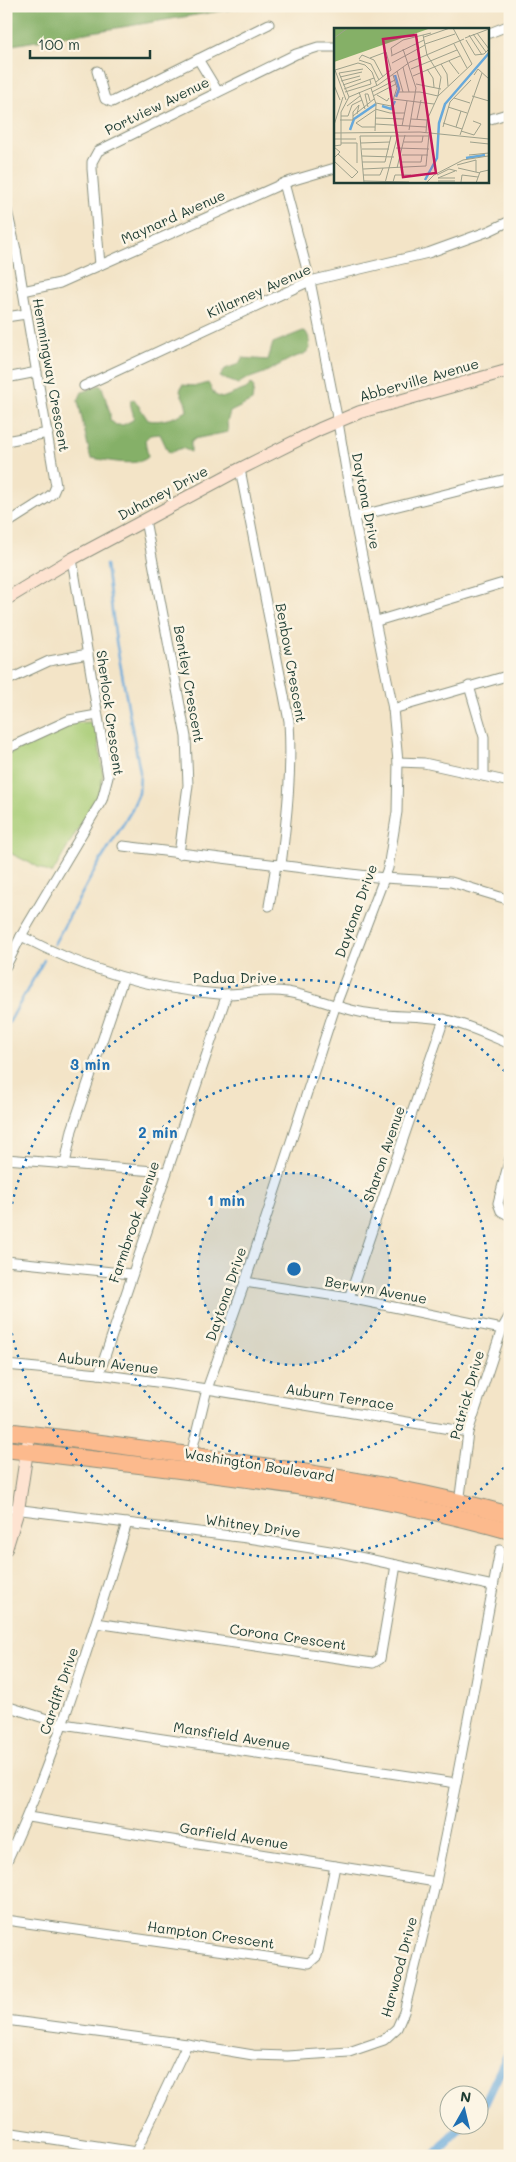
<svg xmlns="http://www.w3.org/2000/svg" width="516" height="2162" viewBox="0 0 516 2162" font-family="Mali,sans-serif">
	<rect width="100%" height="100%" fill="#fcf5e5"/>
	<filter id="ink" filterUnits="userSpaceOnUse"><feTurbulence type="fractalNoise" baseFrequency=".02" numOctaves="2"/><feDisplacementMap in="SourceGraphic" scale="10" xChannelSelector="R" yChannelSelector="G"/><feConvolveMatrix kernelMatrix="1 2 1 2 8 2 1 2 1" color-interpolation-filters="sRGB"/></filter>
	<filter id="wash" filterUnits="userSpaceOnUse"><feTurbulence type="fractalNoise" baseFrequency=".0096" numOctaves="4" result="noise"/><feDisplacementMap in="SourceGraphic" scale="20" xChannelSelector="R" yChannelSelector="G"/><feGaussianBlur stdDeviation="1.12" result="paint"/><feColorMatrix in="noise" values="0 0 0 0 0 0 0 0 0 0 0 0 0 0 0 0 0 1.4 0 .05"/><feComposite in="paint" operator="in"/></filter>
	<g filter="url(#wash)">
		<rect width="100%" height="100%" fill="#f3e4c7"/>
		<path fill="#a7cc76" stroke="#638455" d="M 89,722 L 93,724 L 97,730 L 103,774 L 100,791 L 52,874 L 6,851 L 6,755 L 71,723 Z"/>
		<g fill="#85b067" stroke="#52764e">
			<path d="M 6,6 L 251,6 L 6,46 Z"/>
			<path d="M 303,331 L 306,332 L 309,338 L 310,349 L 304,354 L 292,358 L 264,373 L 244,380 L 238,384 L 220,377 L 225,369 L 239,364 L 242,358 L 268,360 L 273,343 Z"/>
			<path d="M 208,383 L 215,395 L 222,398 L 246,389 L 251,384 L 254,387 L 252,401 L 230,412 L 227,422 L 228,432 L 194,439 L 191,441 L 191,452 L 182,448 L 169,453 L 160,434 L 150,435 L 145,440 L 148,457 C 136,468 107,460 91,458 L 90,455 L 78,401 L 82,392 L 99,385 L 102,387 L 110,413 L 110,420 L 116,425 L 123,425 L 133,420 C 135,413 129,407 131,400 L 134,399 L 148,420 C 160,423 177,417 187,411 L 186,404 L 180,391 L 182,385 L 197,386 Z"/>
		</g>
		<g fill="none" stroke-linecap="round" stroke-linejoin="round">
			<g stroke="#67a9db" stroke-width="2.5">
				<path d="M 54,944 L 96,868 L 130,813 L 139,793 L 140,772 L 116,641 L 106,565"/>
				<path d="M 6,1028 L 44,960"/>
			</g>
			<g stroke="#67a9db" stroke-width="9">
				<path d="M 478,2110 L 485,2103 L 510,2050"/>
				<path d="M 433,2156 L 464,2124"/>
			</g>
		</g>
	</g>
	<g filter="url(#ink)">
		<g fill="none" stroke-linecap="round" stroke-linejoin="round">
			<defs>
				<g id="street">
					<path d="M 487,34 L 510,25"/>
					<path d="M 198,59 L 218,92"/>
					<path d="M 97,71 L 105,99 L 112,102 L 269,24"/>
					<path d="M 487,120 L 510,113"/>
					<path d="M 6,206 L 16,250 L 56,486 L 53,493 L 47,498 L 6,524"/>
					<path d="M 6,252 L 16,250"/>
					<path d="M 100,265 L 92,169 L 92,162 L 98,151 L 296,54 L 318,47 L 335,47"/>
					<path d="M 23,291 L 60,283 L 284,183 L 335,168"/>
					<path d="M 6,317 L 26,314"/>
					<path d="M 6,378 L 37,372"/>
					<path d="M 84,386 L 310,281 L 428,253 L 489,231 L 510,221"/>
					<path d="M 6,441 L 48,433"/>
					<path d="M 240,469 L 289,721 C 292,770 287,816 281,865"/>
					<path d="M 354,517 L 510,478"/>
					<path d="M 145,520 L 186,737 L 188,785 L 179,854"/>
					<path d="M 377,621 L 510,581"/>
					<path d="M 6,681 L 49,661 L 88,654"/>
					<path d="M 469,686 L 484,737 L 484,776"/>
					<path d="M 393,709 L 510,675"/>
					<path d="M 6,749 L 69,720 L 97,715"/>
					<path d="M 398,762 L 424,763 L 510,782"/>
					<path d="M 123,846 L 384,878 L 451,882 L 510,900"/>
					<path d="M 269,906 L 276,865"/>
					<path d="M 21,936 C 84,969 149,989 219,994 C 241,995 265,988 287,992 C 312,996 335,1007 360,1012 C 388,1018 418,1014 446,1020 C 468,1025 489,1035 510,1044"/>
					<path d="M 6,966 L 21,936 L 102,800 L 108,777 L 72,559"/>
					<path d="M 510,1158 L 498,1203 L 501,1211 L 510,1216"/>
					<path d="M 6,1159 L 166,1172"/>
					<path d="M 65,1164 L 72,1130 L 123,979"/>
					<path d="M 6,1261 L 131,1274"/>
					<path d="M 245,1282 L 349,1298 L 502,1329"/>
					<path d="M 349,1298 L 444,1019"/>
					<path d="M 6,1365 L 99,1374 L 207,1389 L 468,1432"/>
					<path d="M 99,1374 L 227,994"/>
					<path d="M 191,1455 L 207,1389 L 245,1282 L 335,1007 L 388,868 L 397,812 L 398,762 L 393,709 L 354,517 L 338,422 L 310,281 L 284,183"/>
					<path d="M 459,1504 L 468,1432 L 502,1329 L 510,1315"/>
					<path d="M 6,1508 L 255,1539 L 336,1552 L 493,1586"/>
					<path d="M 96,1623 L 373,1663 L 380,1659 L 396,1565"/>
					<path d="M 6,1706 L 63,1724 L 456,1783"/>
					<path d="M 28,1817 L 436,1882"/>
					<path d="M 6,1863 C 57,1754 91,1638 127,1523"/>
					<path d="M 6,1920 L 309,1963 L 317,1956 L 335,1866"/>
					<path d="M 6,2020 L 187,2044 L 253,2055 L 287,2056 L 349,2052 L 384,2040 L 397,2028 L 404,2012 L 436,1882 L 456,1783 L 500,1550"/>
					<path d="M 6,2132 L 136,2152"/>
					<path d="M 134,2156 L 187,2044"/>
				</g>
				<g id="secondary">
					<path d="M 6,599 L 72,559 L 145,520 L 240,469 L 320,429 L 360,412 L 510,370"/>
					<path d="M 6,1549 L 18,1510 L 28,1444"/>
				</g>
				<g id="highway">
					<path d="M 6,1431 C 96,1442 186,1454 276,1468 C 355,1480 433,1493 510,1515"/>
					<path d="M 6,1449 C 175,1470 346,1485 510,1531"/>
				</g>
			</defs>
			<use href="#street" stroke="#89907e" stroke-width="11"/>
			<use href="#secondary" stroke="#89907e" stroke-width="14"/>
			<use href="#highway" stroke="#89907e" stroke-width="18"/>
			<use href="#street" stroke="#fff" stroke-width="9"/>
			<use href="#secondary" stroke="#fee3d1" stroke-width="12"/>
			<use href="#highway" stroke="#fcba8d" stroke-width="16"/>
		</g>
	</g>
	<circle cx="294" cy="1269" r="96" fill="#1f6fb2" fill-opacity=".12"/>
	<g fill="none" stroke="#1f6fb2" stroke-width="2.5" stroke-dasharray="2.5 5">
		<circle cx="294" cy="1269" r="96"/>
		<circle cx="294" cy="1269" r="193"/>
		<path d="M509 1462A289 289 0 0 1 6 1297M6 1241A289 289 0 0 1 509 1076"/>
	</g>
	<g text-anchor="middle" stroke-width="5" stroke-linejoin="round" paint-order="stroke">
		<g font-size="14" fill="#1f3d34" stroke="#fcf5e5">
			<text transform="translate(157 106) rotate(-26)" y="5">Portview Avenue</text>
			<text transform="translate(173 217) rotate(-24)" y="5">Maynard Avenue</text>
			<text transform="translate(259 291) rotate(-24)" y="5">Killarney Avenue</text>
			<text transform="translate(51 375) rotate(80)" y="5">Hemmingway Crescent</text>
			<text transform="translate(419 380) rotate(-16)" y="5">Abberville Avenue</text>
			<text transform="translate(163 493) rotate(-28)" y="5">Duhaney Drive</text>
			<text transform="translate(366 501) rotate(79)" y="5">Daytona Drive</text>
			<text transform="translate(291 663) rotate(80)" y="5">Benbow Crescent</text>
			<text transform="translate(189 684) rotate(80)" y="5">Bentley Crescent</text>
			<text transform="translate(110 713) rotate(82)" y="5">Sherlock Crescent</text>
			<text transform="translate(356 911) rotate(-70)" y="5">Daytona Drive</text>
			<text x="235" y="983">Padua Drive</text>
			<text transform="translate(384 1154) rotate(-71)" y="5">Sharon Avenue</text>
			<text transform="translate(134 1222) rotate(-71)" y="5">Farmbrook Avenue</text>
			<text transform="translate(376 1290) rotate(10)" y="5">Berwyn Avenue</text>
			<text transform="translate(226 1294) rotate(-71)" y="5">Daytona Drive</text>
			<text transform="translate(108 1363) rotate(7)" y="5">Auburn Avenue</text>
			<text transform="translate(467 1395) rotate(-74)" y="5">Patrick Drive</text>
			<text transform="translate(340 1397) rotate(9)" y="5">Auburn Terrace</text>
			<text transform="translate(259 1465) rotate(9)" y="5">Washington Boulevard</text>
			<text transform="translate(253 1526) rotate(8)" y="5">Whitney Drive</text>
			<text transform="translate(288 1637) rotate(8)" y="5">Corona Crescent</text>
			<text transform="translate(59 1691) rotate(-71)" y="5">Cardiff Drive</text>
			<text transform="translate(232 1736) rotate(9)" y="5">Mansfield Avenue</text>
			<text transform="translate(234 1836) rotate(9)" y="5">Garfield Avenue</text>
			<text transform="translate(211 1935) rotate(8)" y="5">Hampton Crescent</text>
			<text transform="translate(399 1967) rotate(-75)" y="5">Harwood Drive</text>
		</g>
	</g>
	<g transform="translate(334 28)">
		<rect width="155" height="155" fill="#f3e4c7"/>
		<path d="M 0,0 L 97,0 L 0,34 Z" fill="#85b067"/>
		<path fill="none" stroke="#67a9db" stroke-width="2.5" d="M 61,47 L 65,61 L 62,69M 48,78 L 57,81 L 61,73M 16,102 L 20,91 L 42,76M 132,130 L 151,127M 91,152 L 103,130 L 105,95 L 111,76 L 155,25"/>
		<path fill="none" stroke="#9ea18c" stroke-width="1" d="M 139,6 L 152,24M 89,7 L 93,27 L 107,49 L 104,68M 135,7 L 148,27M 90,9 L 116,0M 0,10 L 14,0M 131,10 L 155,1M 132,12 L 141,27 L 150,26 L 155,21 L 143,5M 91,16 L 121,6M 120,16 L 133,40M 69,21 L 82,60 L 75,102M 58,27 L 57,20 L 69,12 L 97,5M 57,28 L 90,12M 36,30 L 52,24 L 57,42 L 42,54M 25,31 L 28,27 L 40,32 L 49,49M 25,32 L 37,36 L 45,52M 115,33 L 125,46M 58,35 L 91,17M 107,36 L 113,46 L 114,58M 69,39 L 75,64M 77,41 L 123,22M 93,41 L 99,50 L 100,59M 63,43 L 69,64M 140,47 L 144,41 L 155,51M 79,48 L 126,28M 6,49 L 28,44M 7,53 L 26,48M 82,56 L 107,61M 0,57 L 6,72M 9,57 L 27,51M 37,60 L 42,76 L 41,103M 10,61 L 40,50M 11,64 L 37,56 L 36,52M 25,64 L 31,81M 38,64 L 61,52M 65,64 L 86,64 L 104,68M 43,67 L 53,73 L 55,70M 39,68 L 62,56M 138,68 L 155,73M 15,69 L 5,45 L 29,41M 120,70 L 136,75M 59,71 L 100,76M 12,72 L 1,42 L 24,35 L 31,37 L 38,44 L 43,58M 42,75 L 57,78 L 63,60 L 59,47M 13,78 L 26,68M 34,79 L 31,66 L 34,66 L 36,73M 114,79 L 133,85M 41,81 L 56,85 L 71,85M 41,82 L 22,95 L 28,99 L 41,99M 7,88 L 14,88 L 18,77 L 28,72M 19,88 L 40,71M 41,90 L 69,91M 77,91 L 93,92M 83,91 L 87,72M 6,92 L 19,92 L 19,84 L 25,77 L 23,86M 109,95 L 128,101M 41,96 L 92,99M 0,97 L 9,69M 68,98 L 73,73M 109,99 L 116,74 L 137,52M 122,99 L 127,83M 127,103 L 140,107 L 147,96 L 139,93M 92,104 L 93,92 L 104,68 L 138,36 L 119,0M 0,105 L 86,104 L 155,111M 126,107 L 148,45M 26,108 L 95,108M 26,108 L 30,155M 1,111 L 22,111M 70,114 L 88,114 L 89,108M 136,114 L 155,116M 7,115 L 23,115 L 23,135M 27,115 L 56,114M 0,118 L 7,117 L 7,84 L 15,69 L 44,57 L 76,34 L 130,11M 0,119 L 6,124 L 0,130M 62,120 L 95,121M 28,121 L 55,121M 68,127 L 94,127M 135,127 L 155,125M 28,128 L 60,129M 0,133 L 18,150 L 24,144 L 4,126M 28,134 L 51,134 L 57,108M 66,134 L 87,134 L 88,127M 123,137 L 142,132 L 142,144M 63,140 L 71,107M 124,140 L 146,145M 29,141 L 92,138 L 95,106M 29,147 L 46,147 L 49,140M 103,147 L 115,141 L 123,143M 104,150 L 121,143M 104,150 L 121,150M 30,153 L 75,154M 104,153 L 121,153M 59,154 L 61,147 L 77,147M 127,154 L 128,147 L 144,149M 51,155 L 64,106M 92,155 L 100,147 L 129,132 L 154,128M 122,155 L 141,155M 142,155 L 146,144 L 155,142"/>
		<path fill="#c2185b" fill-opacity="0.15" stroke="#c2185b" stroke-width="2.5" d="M 82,7 L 102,145 L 69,149 L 49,11 Z"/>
		<rect width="155" height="155" fill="none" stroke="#1f3d34" stroke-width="2.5"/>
	</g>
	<circle cx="294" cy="1269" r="8" fill="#1f6fb2" stroke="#fcf5e5" stroke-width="2.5"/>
	<g font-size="15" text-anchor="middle" font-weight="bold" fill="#1f6fb2" stroke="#fcf5e5" stroke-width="5" stroke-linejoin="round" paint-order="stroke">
		<text x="90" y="1070">3 min</text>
		<text x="158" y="1138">2 min</text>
		<text x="226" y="1206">1 min</text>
	</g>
	<rect width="516" height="2162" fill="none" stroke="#fcf5e5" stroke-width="25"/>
	<g transform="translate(464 2110) rotate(8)"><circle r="24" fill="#fcf5e5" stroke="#a4ab9e"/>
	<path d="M0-4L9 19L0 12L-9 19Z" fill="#1f6fb2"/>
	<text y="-8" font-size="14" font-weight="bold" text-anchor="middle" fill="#1f3d34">N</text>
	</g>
	<path d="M30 50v8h120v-8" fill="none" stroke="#1f3d34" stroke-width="2.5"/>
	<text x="38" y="50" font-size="15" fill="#1f3d34" stroke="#fcf5e5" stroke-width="4" paint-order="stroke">100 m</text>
</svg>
